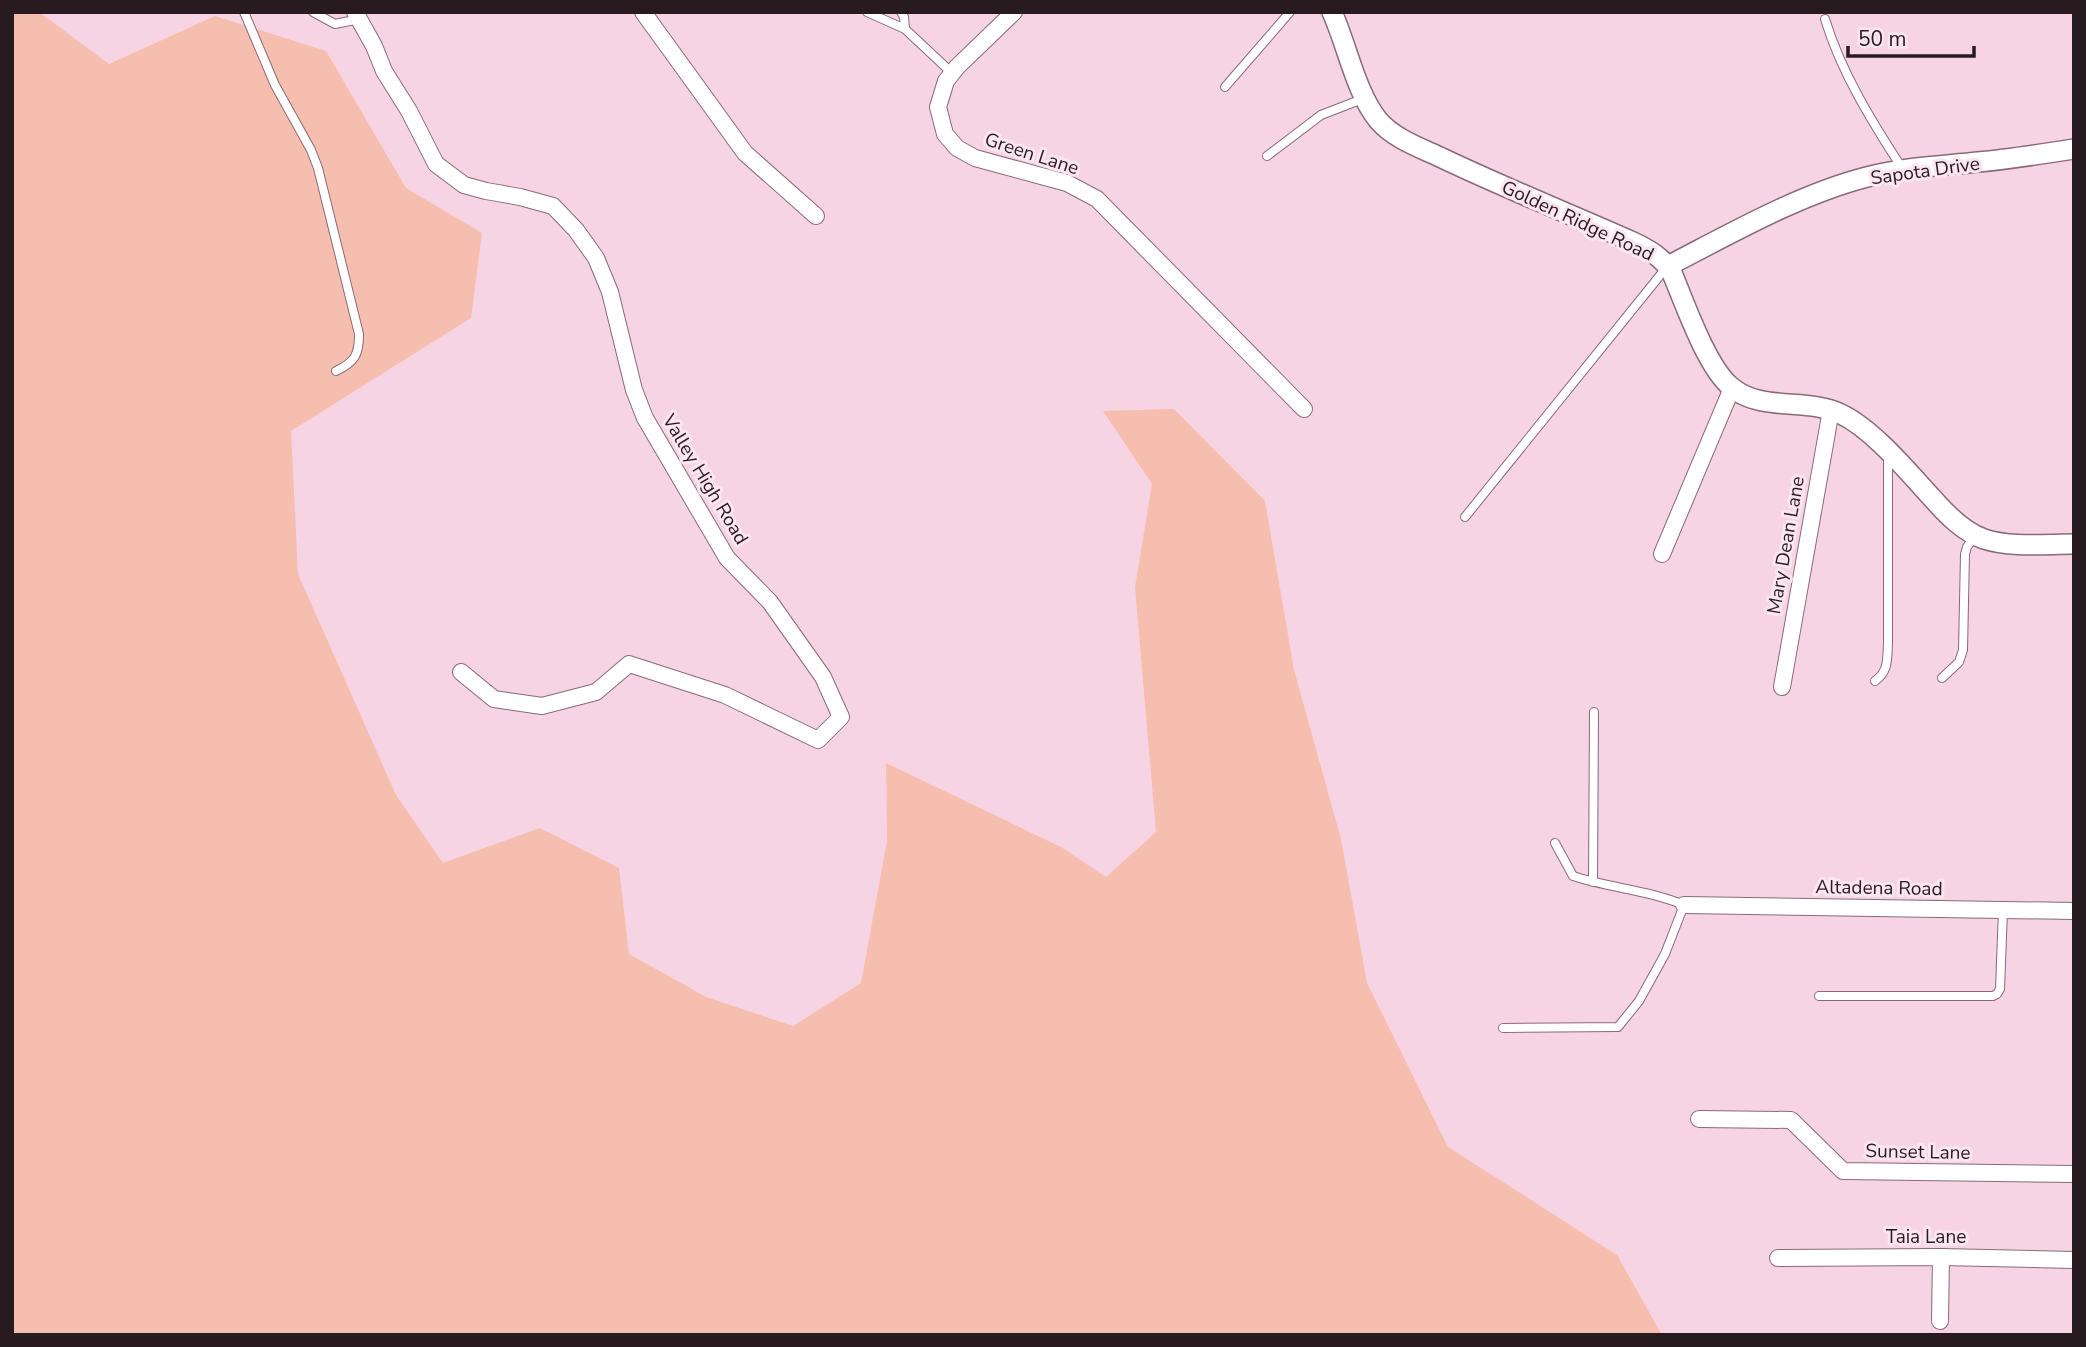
<svg xmlns="http://www.w3.org/2000/svg" width="2086" height="1347" viewBox="0 0 2086 1347" font-family="'Nunito Sans',sans-serif">
	<rect width="100%" height="100%" fill="#f7d4e3"/>
	<path fill="#f6beae" d="M 12,12 L 39,12 L 109,64 L 215,16 L 326,51 L 406,188 L 482,233 L 471,318 L 291,431 L 298,574 L 396,795 L 443,863 L 540,828 L 619,868 L 629,954 L 706,997 L 793,1026 L 861,983 L 887,841 L 886,763 L 1061,847 L 1106,877 L 1156,832 L 1135,587 L 1152,484 L 1103,411 L 1174,409 L 1265,501 L 1294,670 L 1341,839 L 1367,983 L 1448,1147 L 1617,1255 L 1662,1335 L 12,1335 Z"/>
	<g fill="none" stroke-linecap="round" stroke-linejoin="round">
		<defs>
			<g id="service">
				<path d="M 244,12 L 275,85 L 311,150 L 318,168 L 359,334 C 359,355 355,362 336,371"/>
				<path d="M 313,12 L 335,24 L 359,19"/>
				<path d="M 867,12 L 905,29 L 952,73"/>
				<path d="M 901,12 L 904,17 L 905,29"/>
				<path d="M 1825,19 C 1841,72 1872,122 1902,168"/>
				<path d="M 1225,87 L 1290,12"/>
				<path d="M 1267,156 L 1321,115 L 1365,98"/>
				<path d="M 1465,517 L 1666,268"/>
				<path d="M 1942,678 L 1959,662 L 1963,650 L 1965,554 L 1967,547 L 1975,535"/>
				<path d="M 1875,681 C 1889,671 1887,659 1888,643 L 1888,455"/>
				<path d="M 1593,882 L 1594,712"/>
				<path d="M 1819,996 L 1993,996 L 1997,994 L 2000,989 L 2003,910"/>
				<path d="M 1503,1028 L 1618,1027 L 1639,1001 L 1665,954 L 1684,905 C 1648,890 1610,888 1573,876 L 1555,843"/>
			</g>
			<g id="minor">
				<path d="M 355,12 L 374,46 L 384,71 L 409,111 L 436,164 L 464,185 L 486,191 L 520,197 L 553,206 L 576,230 L 596,258 L 610,292 L 634,390 L 645,418 L 727,558 L 770,602 L 823,677 L 841,717 L 818,740 L 725,695 L 629,664 L 596,692 L 542,706 L 494,699 L 461,672"/>
				<path d="M 643,12 L 745,153 L 816,216"/>
				<path d="M 1014,12 L 957,67 L 946,81 L 938,107 L 945,134 L 957,148 L 975,158 L 1067,183 L 1097,199 L 1304,409"/>
				<path d="M 1662,554 L 1732,388"/>
				<path d="M 1782,687 L 1831,410"/>
				<path d="M 1684,905 L 2074,911"/>
				<path d="M 1699,1119 L 1791,1120 L 1843,1171 L 2074,1174"/>
				<path d="M 1778,1258 L 1941,1257 L 2074,1260"/>
				<path d="M 1940,1321 L 1941,1257"/>
			</g>
			<g id="tertiary">
				<path d="M 1332,12 C 1347,45 1356,93 1378,120 C 1394,139 1421,148 1442,158 C 1505,188 1570,214 1633,242 C 1650,250 1663,258 1672,273 C 1685,304 1706,365 1730,386 C 1760,413 1807,397 1841,414 C 1874,430 1909,473 1934,500 C 1948,516 1964,532 1984,539 C 2012,548 2045,544 2074,544"/>
				<path d="M 1668,266 C 1730,234 1800,194 1867,177 C 1904,167 1941,166 1978,162 C 2010,159 2042,154 2074,149"/>
			</g>
		</defs>
		<use href="#service" stroke="#896a78" stroke-width="10"/>
		<use href="#minor" stroke="#896a78" stroke-width="18"/>
		<use href="#tertiary" stroke="#896a78" stroke-width="22"/>
		<use href="#service" stroke="#fff" stroke-width="8"/>
		<use href="#minor" stroke="#fff" stroke-width="16"/>
		<use href="#tertiary" stroke="#fff" stroke-width="19"/>
	</g>
	<g text-anchor="middle" stroke-width="6" stroke-linejoin="round" paint-order="stroke">
		<g font-size="19" fill="#271b20" stroke="#fbe6ef">
			<text transform="translate(1032 153) rotate(18)" y="7">Green Lane</text>
			<text transform="translate(1925 170) rotate(-8)" y="7">Sapota Drive</text>
			<text transform="translate(1578 220) rotate(25)" y="7">Golden Ridge Road</text>
			<text transform="translate(706 479) rotate(59)" y="7">Valley High Road</text>
			<text transform="translate(1785 545) rotate(-80)" y="7">Mary Dean Lane</text>
			<text transform="translate(1879 887) rotate(1)" y="7">Altadena Road</text>
			<text transform="translate(1918 1151) rotate(1)" y="7">Sunset Lane</text>
			<text x="1926" y="1243">Taia Lane</text>
		</g>
	</g>
	<rect width="2086" height="1347" fill="none" stroke="#271b20" stroke-width="28"/>
	<path d="M1848 46v10h126v-10" fill="none" stroke="#271b20" stroke-width="3.5"/>
	<text x="1858" y="46" font-size="21" fill="#271b20" stroke="#fbe6ef" stroke-width="5" paint-order="stroke">50 m</text>
</svg>
